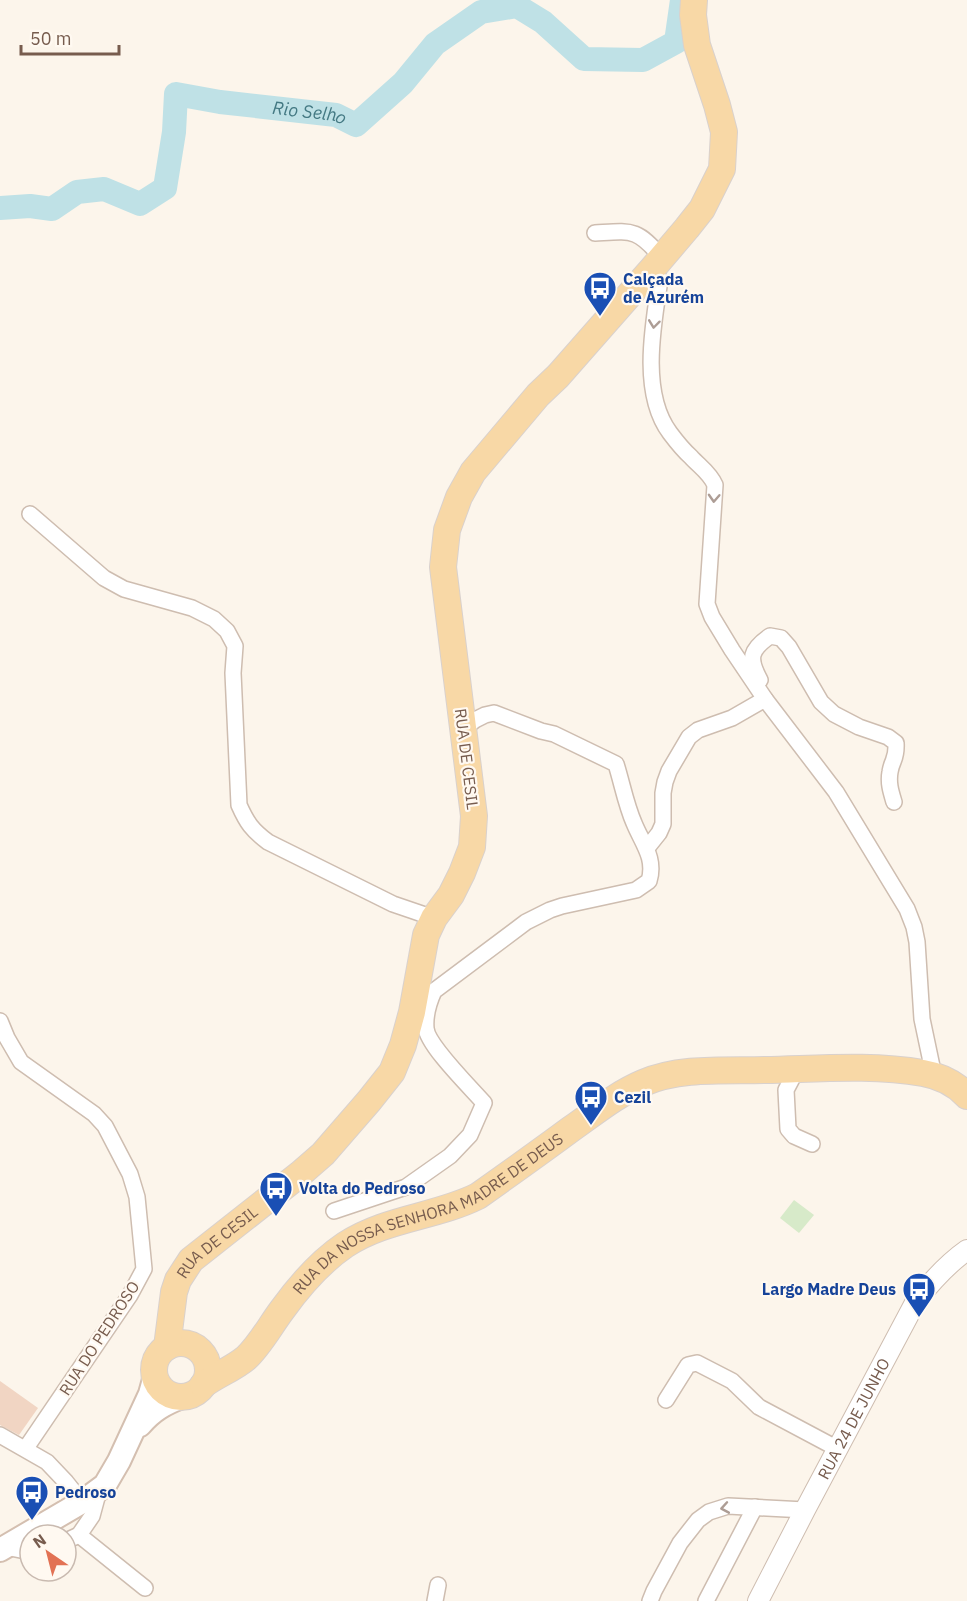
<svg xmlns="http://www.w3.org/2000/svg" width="967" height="1601" viewBox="0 0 967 1601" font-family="'IBM Plex Sans',sans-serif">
	<rect width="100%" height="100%" fill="#fcf5eb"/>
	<path fill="#d7eac9" d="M 794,1200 L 814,1215 L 799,1233 L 780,1218 Z"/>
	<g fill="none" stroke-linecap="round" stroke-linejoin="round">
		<path stroke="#bfe1e6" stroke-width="24" id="s1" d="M 0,208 L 30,206 L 52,209 L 77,192 L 104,189 L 140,204 L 165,188 L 174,132 L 176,94 L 220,102 L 336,115 L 356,125 L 403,83 L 435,44 L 481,12 L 517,6 L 543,22 L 584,59 L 643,60 L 676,42 L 682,0"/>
	</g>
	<path fill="#f1d5c3" d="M 0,1381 L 38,1408 L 19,1435 L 0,1425 Z"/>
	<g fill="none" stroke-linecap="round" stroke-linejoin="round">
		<defs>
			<g id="minor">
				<path d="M 595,233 C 632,231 637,228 662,258"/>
				<path d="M 653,268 L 660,280 C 653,325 640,393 670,433 C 676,441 683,450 691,457 C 699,466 710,473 715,485 L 707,604 L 712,617 L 732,650 L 765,699 L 836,792 L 907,909 L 914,927 L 917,942 L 922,1019 L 934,1076"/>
				<path d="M 30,514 L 104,578 L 124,589 L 192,608 L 214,619 L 227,631 L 235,646 L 233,673 L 239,805 C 247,823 252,830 268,842 L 393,904 L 434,918"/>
				<path d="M 760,680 C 748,658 750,650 770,636 L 781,638 L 789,647 L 821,702 L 834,714 L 859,727 L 888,737 L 896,743 C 897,760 892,759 890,772 C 888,783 891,792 894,802"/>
				<path d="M 647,848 L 659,833 L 663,824 L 663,793 L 665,782 L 669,771 L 689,737 L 698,730 L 732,718 L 765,699"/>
				<path d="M 0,1021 L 7,1038 L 21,1062 L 94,1114 L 105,1126 L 130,1174 L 137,1197 L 144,1269 L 130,1295 L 26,1448"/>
				<path d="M 797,1069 L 786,1090 L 788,1129 L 794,1136 L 812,1144"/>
				<path d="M 334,1211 L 406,1187 L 450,1156 L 470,1135 L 484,1103 C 471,1088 427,1045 426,1028 C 425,1016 429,1002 434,991 L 526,922 L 550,910 L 562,906 L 636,890 L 649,881 C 656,858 642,843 634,823 C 626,805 622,783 616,764 L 554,734 L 541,731 L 494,713 L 485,715 L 475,720 L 463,729"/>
				<path d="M 666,1400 L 688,1365 L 697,1363 L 732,1381 L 759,1407 L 838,1449"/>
				<path d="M 0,1435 L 47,1462 L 66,1482 L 82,1502"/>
				<path d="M 79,1535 L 145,1588"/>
				<path d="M 66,1541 L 79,1535 L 92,1516 L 99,1490"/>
				<path d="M 6,1547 L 30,1552"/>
				<path d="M 435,1601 L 438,1585"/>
				<path d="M 650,1601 L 654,1591 L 680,1543 L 698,1520 L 709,1512 L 728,1506 L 805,1510"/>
				<path d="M 706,1601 L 755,1507"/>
			</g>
			<g id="tertiary">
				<path id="s2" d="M 758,1601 L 805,1510 L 916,1301 C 931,1282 947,1264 967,1250"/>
			</g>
			<g id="secondary">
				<path d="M 140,1425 C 153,1410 164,1404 182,1397"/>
				<path d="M 0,1550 L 82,1502 L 105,1485 L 119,1461 L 150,1394 L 155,1376"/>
			</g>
			<g id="primary">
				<circle cx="181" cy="1370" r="27"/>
				<path id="s3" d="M 167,1347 L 174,1292 L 178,1280 L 191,1260 L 300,1174 L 323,1154 L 369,1101 L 392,1072 L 403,1045 L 412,1012 L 426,935 L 434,918 L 451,895 L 462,873 L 472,847 L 474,816 L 443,567 L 447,530 L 459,497 L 473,472 L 538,395 L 558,376 L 653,268 L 687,228 L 702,209 L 722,169 L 724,132 L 717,105 L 697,45 L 693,15 L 694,0"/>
				<path id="s4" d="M 203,1385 C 216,1375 233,1369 246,1358 C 260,1345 270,1326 282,1310 C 300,1285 320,1262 345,1245 C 386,1218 436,1217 478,1196 C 509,1174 540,1152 571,1129 C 594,1113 617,1094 643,1083 C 680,1067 725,1071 765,1070 C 817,1069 871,1064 923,1073 C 940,1076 955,1083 967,1096"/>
			</g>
		</defs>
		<use href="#minor" stroke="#cebdb0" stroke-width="18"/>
		<use href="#tertiary" stroke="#cebdb0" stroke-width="22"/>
		<use href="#secondary" stroke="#d4bfb0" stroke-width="26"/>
		<use href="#primary" stroke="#d9d1cd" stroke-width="28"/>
		<use href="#minor" stroke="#fff" stroke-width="15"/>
		<use href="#tertiary" stroke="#fff" stroke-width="20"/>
		<use href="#secondary" stroke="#fff" stroke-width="22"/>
		<use href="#primary" stroke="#f8d8a6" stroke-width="26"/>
	</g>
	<defs><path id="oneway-chevron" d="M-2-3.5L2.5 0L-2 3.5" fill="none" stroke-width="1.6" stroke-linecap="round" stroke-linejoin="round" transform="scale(1.5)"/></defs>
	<g stroke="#ad9d95">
		<use href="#oneway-chevron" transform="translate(654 324) rotate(97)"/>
		<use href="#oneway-chevron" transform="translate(714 498) rotate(93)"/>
		<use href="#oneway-chevron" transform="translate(725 1508) rotate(170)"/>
	</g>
	<defs>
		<symbol id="bus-pin" viewBox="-11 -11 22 30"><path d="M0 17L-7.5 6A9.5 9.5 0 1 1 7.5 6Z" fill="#1a4fb4" stroke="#fff9f1"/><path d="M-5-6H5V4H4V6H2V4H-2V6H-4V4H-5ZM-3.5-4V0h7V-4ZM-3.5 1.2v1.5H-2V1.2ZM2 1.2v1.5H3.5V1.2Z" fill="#fff"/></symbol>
	</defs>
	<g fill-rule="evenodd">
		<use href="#bus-pin" x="581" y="269" width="38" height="52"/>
		<use href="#bus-pin" x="572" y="1078" width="38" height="52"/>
		<use href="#bus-pin" x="257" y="1169" width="38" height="52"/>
		<use href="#bus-pin" x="900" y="1270" width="38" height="52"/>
		<use href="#bus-pin" x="13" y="1473" width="38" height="52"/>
	</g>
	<g text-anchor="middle" stroke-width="4.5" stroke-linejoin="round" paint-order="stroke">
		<g font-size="16" font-weight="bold" fill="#164399" stroke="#fff9f1" text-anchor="start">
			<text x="623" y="285">Calçada<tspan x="623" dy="18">de Azurém</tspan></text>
			<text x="614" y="1103">Cezil</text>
			<text x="299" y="1194">Volta do Pedroso</text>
			<text x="896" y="1295" text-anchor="end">Largo Madre Deus</text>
			<text x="55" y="1498">Pedroso</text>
		</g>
		<g font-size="16" fill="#775c4e" stroke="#fff9f1">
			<text transform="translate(467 759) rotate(83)" y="6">RUA DE CESIL</text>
			<text dy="6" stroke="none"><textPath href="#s4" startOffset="290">RUA DA NOSSA SENHORA MADRE DE DEUS</textPath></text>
			<text dy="6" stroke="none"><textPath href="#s3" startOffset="123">RUA DE CESIL</textPath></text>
			<text transform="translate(99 1338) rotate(-57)" y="6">RUA DO PEDROSO</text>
			<text dy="6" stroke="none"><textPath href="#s2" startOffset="206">RUA 24 DE JUNHO</textPath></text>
		</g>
		<g font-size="18" font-style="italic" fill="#447983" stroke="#fff9f1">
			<text dy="6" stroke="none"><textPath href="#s1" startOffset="408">Rio Selho</textPath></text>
		</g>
	</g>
	<g transform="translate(48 1553) rotate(325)"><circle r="28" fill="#fff9f1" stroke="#c9bab0" stroke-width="1.5"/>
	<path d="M0-4.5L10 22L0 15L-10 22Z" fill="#e27254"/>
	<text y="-9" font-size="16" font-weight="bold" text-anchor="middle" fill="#775c4e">N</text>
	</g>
	<path d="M21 45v9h98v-9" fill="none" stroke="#775c4e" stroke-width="3"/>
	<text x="30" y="45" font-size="18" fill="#775c4e" stroke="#fff9f1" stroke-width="4.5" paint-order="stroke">50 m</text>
</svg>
